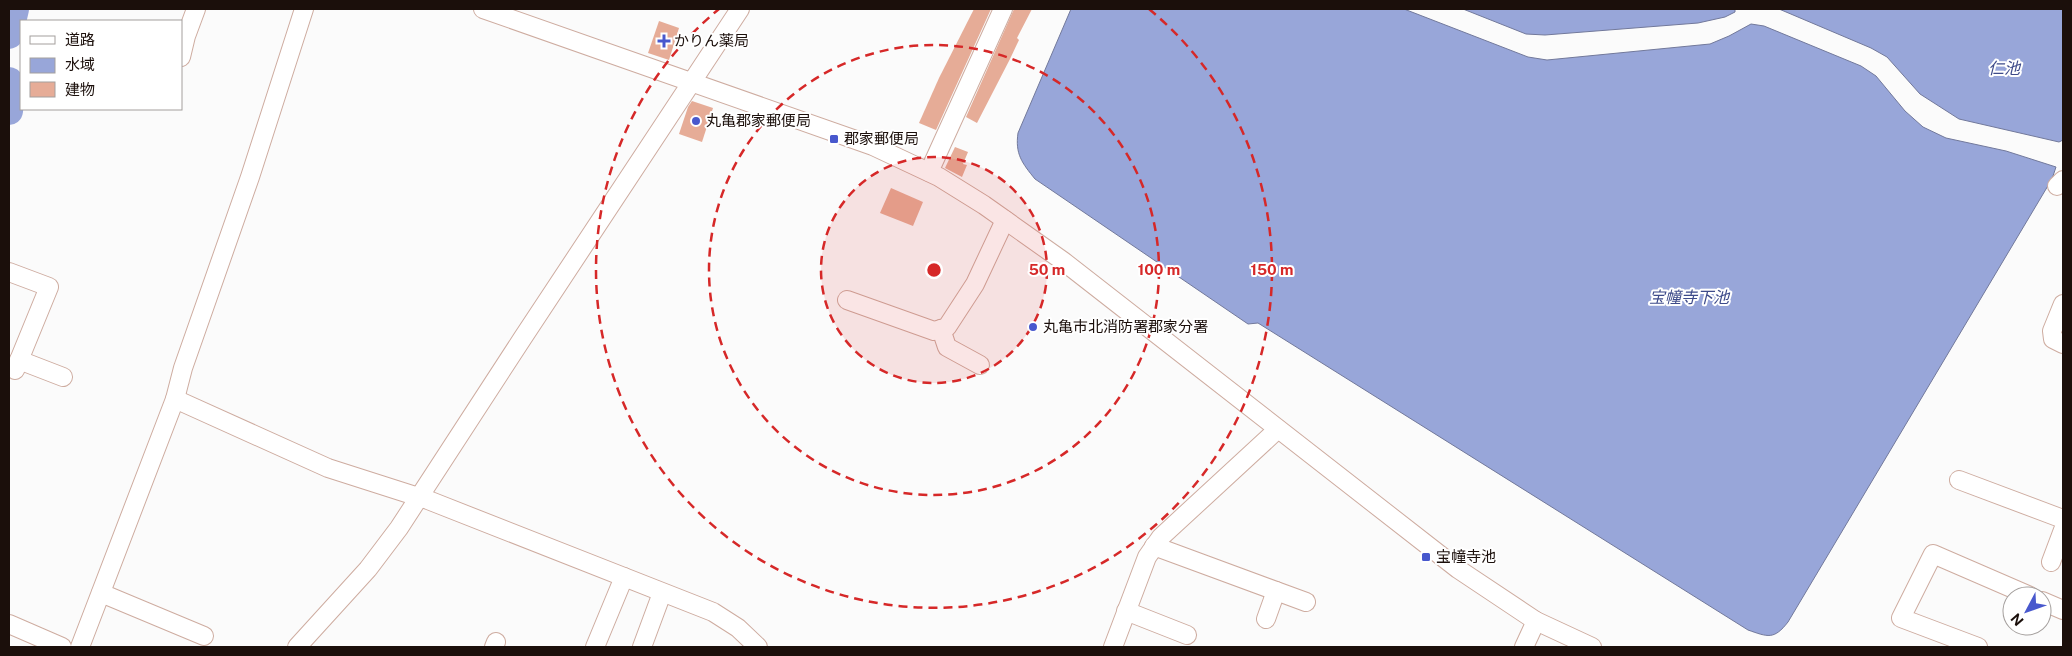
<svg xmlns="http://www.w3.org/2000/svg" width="2072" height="656" viewBox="0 0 2072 656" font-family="'Public Sans','Noto Sans JP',sans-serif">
	<rect width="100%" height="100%" fill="#fbfbfb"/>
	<g fill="#98a6d9" stroke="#72799b">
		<path d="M 1071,9 L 1404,9 L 1528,57 L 1547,60 L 1710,44 L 1729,36 L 1751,24 L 1764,26 L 1861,66 L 1876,76 L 1905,111 L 1923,127 L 1946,138 L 2006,151 L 2056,167 L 2052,179 L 1788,622 C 1774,640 1768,637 1748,630 L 1258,323 L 1248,324 L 1035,179 C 1022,163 1015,154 1018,133 Z"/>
		<path d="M 1463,9 L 1735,9 L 1735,12 L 1725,17 L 1698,23 L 1545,35 L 1526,34 Z"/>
		<path d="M 1779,9 L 2063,9 L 2063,140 L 2059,142 L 1959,119 L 1920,94 L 1887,57 L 1871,48 Z"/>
	</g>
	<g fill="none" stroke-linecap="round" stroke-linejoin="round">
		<g stroke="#98a6d9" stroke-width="28">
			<path d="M 9,35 L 15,9"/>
			<path d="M 9,81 L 11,93 L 9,111"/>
		</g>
	</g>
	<g fill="#e6ac97">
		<path d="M 974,9 L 991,9 L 936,130 L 919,123 L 939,78 Z"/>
		<path d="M 1014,9 L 1032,9 L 1017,38 L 1019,40 L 1010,59 L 977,123 L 966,117 Z"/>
		<path d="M 659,21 L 679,28 L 669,60 L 648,53 Z"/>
		<path d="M 692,101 L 713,108 L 702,142 L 679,134 L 688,107 Z"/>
		<path d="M 955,147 L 968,152 L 963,164 L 967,165 L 962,177 L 945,168 Z"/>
		<path d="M 891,188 L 923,202 L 913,226 L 880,213 Z"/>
	</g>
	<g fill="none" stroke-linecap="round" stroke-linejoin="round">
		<defs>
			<g id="minor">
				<path d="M 483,9 L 873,146 L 939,177 L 984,205 L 1063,261 L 1458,569 L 1536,621 L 1592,647"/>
				<path d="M 181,57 L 186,36 L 196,9"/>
				<path d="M 929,172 L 1003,9"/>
				<path d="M 2057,186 L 2063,180"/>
				<path d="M 9,272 L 49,287 L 15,370"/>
				<path d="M 847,300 L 934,331 L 947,327 L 975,284 L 1005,220"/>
				<path d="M 2063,304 L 2052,331 L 2053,339 L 2063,344"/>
				<path d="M 941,329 L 947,347 L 980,365"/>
				<path d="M 19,360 L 63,377"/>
				<path d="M 175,399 L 328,468 L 428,500 L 713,612 L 738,628 L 758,647"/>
				<path d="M 1959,480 L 2063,519"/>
				<path d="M 1154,546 L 1306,602"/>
				<path d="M 2051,562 L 2063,530"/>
				<path d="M 101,593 L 204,636"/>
				<path d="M 2042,601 L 2063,610"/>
				<path d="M 1126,611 L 1187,635"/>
				<path d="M 1266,619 L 1276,591"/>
				<path d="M 9,624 L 62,647"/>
				<path d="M 80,647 L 175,399 L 183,368 L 250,177 L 304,9"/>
				<path d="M 297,647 L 368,569 L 399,528 L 522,339 L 740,9"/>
				<path d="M 494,647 L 496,642"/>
				<path d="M 595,647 L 624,577"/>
				<path d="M 642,647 L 662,593"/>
				<path d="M 1113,647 L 1147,557 L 1161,537 L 1278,429"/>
				<path d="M 1524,647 L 1536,621"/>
				<path d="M 1978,647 L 1901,618 L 1933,554 L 2030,596"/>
			</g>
		</defs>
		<use href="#minor" stroke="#ceaca0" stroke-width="20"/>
		<use href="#minor" stroke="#fff" stroke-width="18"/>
	</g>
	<circle cx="934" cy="270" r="113" fill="#d62828" fill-opacity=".12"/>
	<g fill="none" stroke="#d62828" stroke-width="2.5" stroke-dasharray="9 6">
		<circle cx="934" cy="270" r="113"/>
		<circle cx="934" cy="270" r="225"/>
		<path d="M1149 9A338 338 0 1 1 719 9"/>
	</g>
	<g fill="#4858cd" stroke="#fff" stroke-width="2">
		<path d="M661.5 33.5h5v5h5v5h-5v5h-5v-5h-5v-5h5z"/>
		<circle cx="696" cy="121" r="5"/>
		<rect x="829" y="134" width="10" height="10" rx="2.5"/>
		<circle cx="1033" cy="327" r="5"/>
		<rect x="1421" y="552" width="10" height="10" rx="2.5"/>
	</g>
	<g text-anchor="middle" stroke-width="4" stroke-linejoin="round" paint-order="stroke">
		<g font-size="15" fill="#1b0f0b" stroke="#fff" text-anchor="start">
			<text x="674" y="46">かりん薬局</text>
			<text x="706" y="126">丸亀郡家郵便局</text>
			<text x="844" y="144">郡家郵便局</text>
			<text x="1043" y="332">丸亀市北消防署郡家分署</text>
			<text x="1436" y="562">宝幢寺池</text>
		</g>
		<g font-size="16" font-style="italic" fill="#3e4b8a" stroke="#fff">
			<text x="2004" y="74">仁池</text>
			<text x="1689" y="303">宝幢寺下池</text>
		</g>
	</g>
	<circle cx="934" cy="270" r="8" fill="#d62828" stroke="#fff" stroke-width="2.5"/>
	<g font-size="15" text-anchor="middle" font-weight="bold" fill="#d62828" stroke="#fff" stroke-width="4" stroke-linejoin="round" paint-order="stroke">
		<text x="1047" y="275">50 m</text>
		<text x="1159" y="275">100 m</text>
		<text x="1272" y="275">150 m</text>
	</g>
	<rect width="2072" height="656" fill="none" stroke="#1b0f0b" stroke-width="20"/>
	<rect x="20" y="20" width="162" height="90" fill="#ffffff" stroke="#a49f9d"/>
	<rect x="30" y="36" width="25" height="8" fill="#ffffff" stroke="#a49f9d"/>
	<text x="65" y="45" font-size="15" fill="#1b0f0b">道路</text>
	<rect x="30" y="58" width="25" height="15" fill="#98a6d9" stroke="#a49f9d"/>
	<text x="65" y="70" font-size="15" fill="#1b0f0b">水域</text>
	<rect x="30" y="82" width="25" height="15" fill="#e6ac97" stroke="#a49f9d"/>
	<text x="65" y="95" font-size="15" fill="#1b0f0b">建物</text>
	<g transform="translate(2027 611) rotate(229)"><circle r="24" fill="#ffffff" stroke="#a49f9d"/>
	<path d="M0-4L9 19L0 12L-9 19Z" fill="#4858cd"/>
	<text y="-8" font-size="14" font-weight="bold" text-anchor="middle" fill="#1b0f0b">N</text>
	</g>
</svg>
